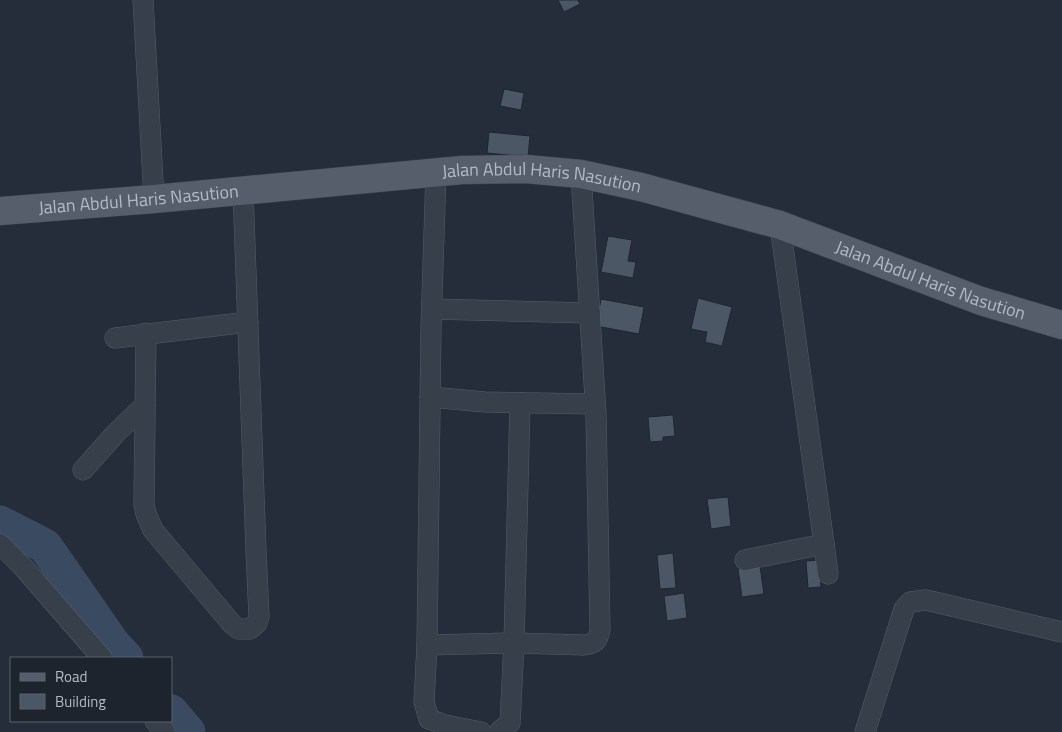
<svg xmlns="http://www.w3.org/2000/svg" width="1062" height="732" viewBox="0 0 1062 732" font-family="'Titillium Web',sans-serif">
	<rect width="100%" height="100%" fill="#242d39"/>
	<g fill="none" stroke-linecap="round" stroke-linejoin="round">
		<g stroke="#3a4b61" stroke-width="35">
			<path d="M 0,523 L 45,546 L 113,644 L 126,658"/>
			<path d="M 171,712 L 188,732"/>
		</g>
	</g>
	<g fill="#4c5765" stroke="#1f2630">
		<path d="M 558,0 L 578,0 L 580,4 L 564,12 Z"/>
		<path d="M 504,89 L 524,93 L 521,110 L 500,106 Z"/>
		<path d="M 489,132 L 530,136 L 528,157 L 487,153 Z"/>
		<path d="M 608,236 L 632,240 L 628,261 L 636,262 L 633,278 L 601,272 Z"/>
		<path d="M 698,298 L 732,307 L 722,346 L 705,342 L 707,332 L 691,329 Z"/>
		<path d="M 601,299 L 644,307 L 639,334 L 596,326 Z"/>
		<path d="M 673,415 L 675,436 L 663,437 L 663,441 L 650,442 L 648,417 Z"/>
		<path d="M 728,497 L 731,526 L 711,529 L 707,499 Z"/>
		<path d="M 673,553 L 676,588 L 660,589 L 657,555 Z"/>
		<path d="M 819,560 L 821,587 L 808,588 L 806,561 Z"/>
		<path d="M 760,566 L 764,594 L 742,597 L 738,569 Z"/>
		<path d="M 684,593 L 687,618 L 667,621 L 664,596 Z"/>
	</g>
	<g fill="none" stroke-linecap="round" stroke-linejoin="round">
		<defs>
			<g id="minor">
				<path d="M 143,0 L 154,199"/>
				<path d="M 436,173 L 431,327 L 427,645 L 424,702 L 429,719 L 445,725 L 481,732"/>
				<path d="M 432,309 L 590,313"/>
				<path d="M 146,333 L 144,504 L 146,514 L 153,530 L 232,624 L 238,629 L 250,629 L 257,623 L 259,617 L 256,551 L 243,190"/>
				<path d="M 115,338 L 248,322"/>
				<path d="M 430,397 L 485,402 L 595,404"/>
				<path d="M 83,470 L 116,433 L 145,405"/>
				<path d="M 0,544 L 24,568 L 102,658"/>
				<path d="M 824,544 L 828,574"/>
				<path d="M 745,560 L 824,544 L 780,225"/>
				<path d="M 427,645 L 514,643 L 584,645 C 596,643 598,641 600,629 L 596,414 L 581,174"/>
				<path d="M 155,721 L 165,732"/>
				<path d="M 499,732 L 510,723 L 514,643 L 520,403"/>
				<path d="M 865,732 L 904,609 L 910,602 L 926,600 L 1062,632"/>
			</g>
			<g id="primary">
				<path id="s1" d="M 0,211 L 154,199 L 462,170 L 526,169 L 581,174 L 641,187 L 780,225 L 981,301 L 1062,325"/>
			</g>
		</defs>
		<use href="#minor" stroke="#565d67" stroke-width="21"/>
		<use href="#primary" stroke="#414852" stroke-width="29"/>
		<use href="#minor" stroke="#373f4a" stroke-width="20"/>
		<use href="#primary" stroke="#555e6a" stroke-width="28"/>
	</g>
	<g text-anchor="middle" stroke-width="4" stroke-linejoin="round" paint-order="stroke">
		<g font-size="18" fill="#b3bac5" stroke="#1d242e">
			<text dy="6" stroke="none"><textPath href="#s1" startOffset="544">Jalan Abdul Haris Nasution</textPath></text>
			<text dy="6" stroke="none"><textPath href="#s1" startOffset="139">Jalan Abdul Haris Nasution</textPath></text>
			<text dy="6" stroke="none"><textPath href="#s1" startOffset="949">Jalan Abdul Haris Nasution</textPath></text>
		</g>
	</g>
	<rect x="10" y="657" width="162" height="65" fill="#1d242e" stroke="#59606a"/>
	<rect x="20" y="673" width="25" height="8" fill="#555e6a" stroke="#59606a"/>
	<text x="55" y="682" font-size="15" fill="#b3bac5">Road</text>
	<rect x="20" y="694" width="25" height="15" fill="#4c5765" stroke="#59606a"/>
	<text x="55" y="707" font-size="15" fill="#b3bac5">Building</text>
</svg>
